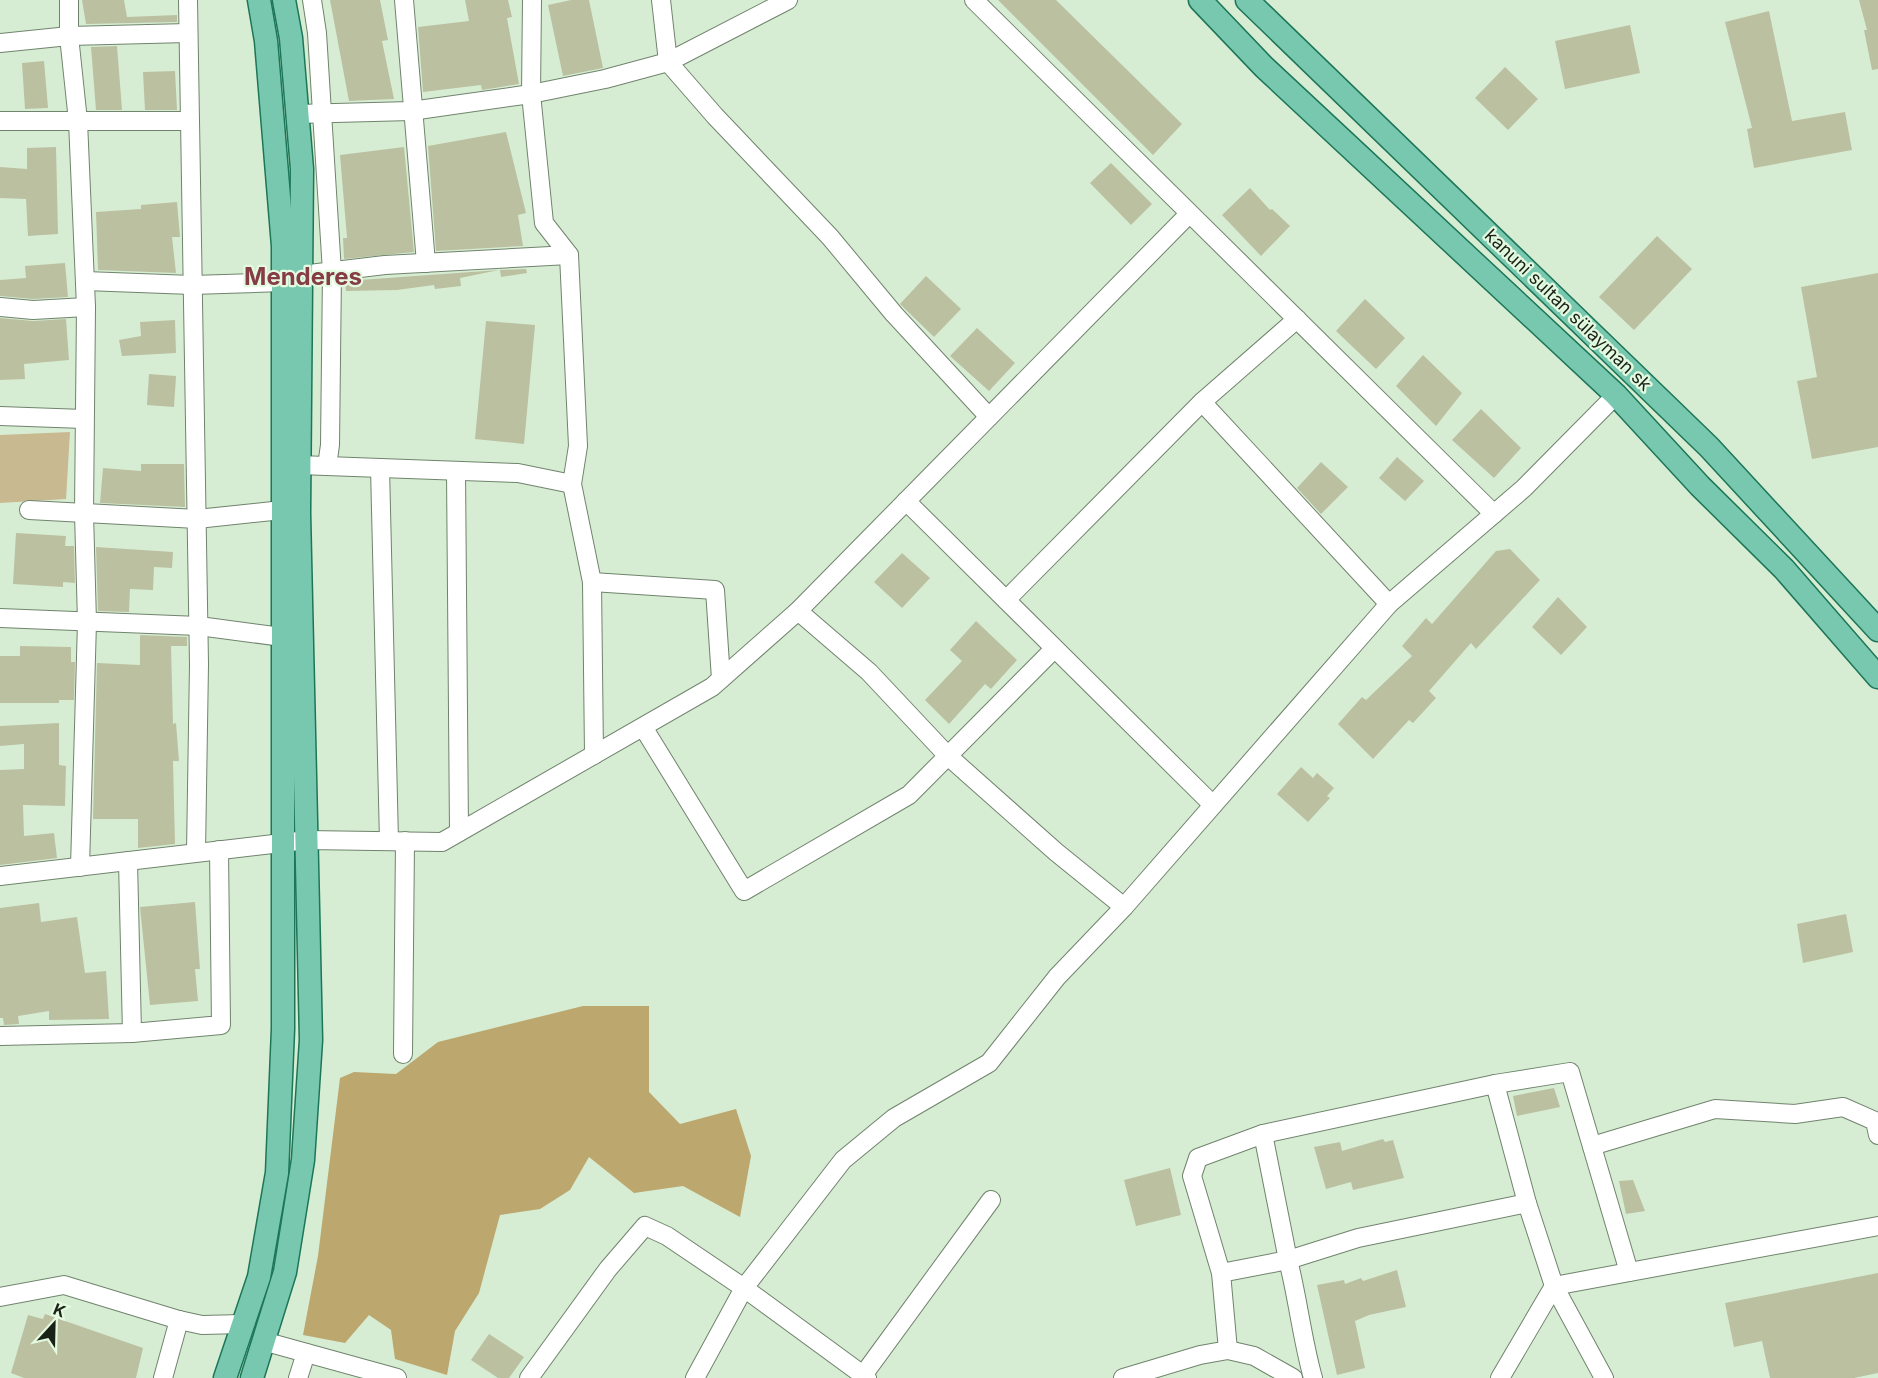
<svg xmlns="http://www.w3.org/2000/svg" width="1878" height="1378" viewBox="0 0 1878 1378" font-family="Inter,sans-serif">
	<rect width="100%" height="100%" fill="#d7edd3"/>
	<path fill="#c8b991" d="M 70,432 L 66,499 L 0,503 L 0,435 Z"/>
	<path fill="#bca76e" d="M 583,1006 L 649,1006 L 649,1092 L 680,1124 L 736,1109 L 751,1156 L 740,1217 L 683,1186 L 634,1193 L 589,1157 L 570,1190 L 540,1209 L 500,1215 L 479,1293 L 455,1331 L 447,1375 L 395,1359 L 391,1330 L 369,1315 L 345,1343 L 303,1335 L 318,1256 L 340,1078 L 354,1072 L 396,1074 L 438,1042 Z"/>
	<g fill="#bbc0a1">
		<path d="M 82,0 L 124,0 L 127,17 L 177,15 L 177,22 L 86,24 Z"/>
		<path d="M 330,0 L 380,0 L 388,40 L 382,41 L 394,99 L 349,101 Z"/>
		<path d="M 465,0 L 508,0 L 512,17 L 507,18 L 519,84 L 482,90 L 481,85 L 423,92 L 418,27 L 469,21 Z"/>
		<path d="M 571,0 L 589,0 L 603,68 L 563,76 L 548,5 Z"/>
		<path d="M 998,0 L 1056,0 L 1182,124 L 1153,155 Z"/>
		<path d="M 1859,0 L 1878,0 L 1878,69 L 1872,70 L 1864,30 L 1867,30 Z"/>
		<path d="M 1769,11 L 1792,121 L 1845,112 L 1852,150 L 1754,168 L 1747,129 L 1752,128 L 1725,22 Z"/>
		<path d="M 1630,25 L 1640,73 L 1565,89 L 1555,41 Z"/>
		<path d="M 117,46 L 122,110 L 96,110 L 91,47 Z"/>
		<path d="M 44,61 L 48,108 L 25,109 L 22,63 Z"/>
		<path d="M 1505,67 L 1538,99 L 1508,130 L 1475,98 Z"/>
		<path d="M 175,71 L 177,110 L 145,110 L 143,72 Z"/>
		<path d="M 506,132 L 526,213 L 518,215 L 523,246 L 436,251 L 428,146 Z"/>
		<path d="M 56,147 L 58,234 L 28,236 L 26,199 L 0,198 L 0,167 L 27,169 L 27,148 Z"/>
		<path d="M 404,147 L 414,252 L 344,259 L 343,238 L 347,238 L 340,155 Z"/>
		<path d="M 1111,163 L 1152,204 L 1131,225 L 1090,183 Z"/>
		<path d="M 1250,188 L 1270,210 L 1272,209 L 1290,226 L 1261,256 L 1222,215 Z"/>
		<path d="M 177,202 L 180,237 L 172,237 L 176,273 L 98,270 L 96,212 L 141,209 L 141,205 Z"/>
		<path d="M 1657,236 L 1692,269 L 1634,330 L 1599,297 Z"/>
		<path d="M 65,263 L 68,297 L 33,299 L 0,296 L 0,280 L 26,278 L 25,266 Z"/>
		<path d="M 526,269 L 527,273 L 501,277 L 500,270 Z"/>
		<path d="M 499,270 L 460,278 L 461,286 L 435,289 L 434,285 L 397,290 L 346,291 L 345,281 Z"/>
		<path d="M 1878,273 L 1878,447 L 1812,459 L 1797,381 L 1817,377 L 1801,287 Z"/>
		<path d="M 926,276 L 961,309 L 934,337 L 900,304 Z"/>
		<path d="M 1365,299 L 1405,338 L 1376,369 L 1336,331 Z"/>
		<path d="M 0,318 L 33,321 L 66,319 L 69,360 L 24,364 L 25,379 L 0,380 Z"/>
		<path d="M 175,320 L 176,353 L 122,356 L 119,340 L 141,336 L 140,322 Z"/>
		<path d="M 486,321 L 535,325 L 524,444 L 475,439 Z"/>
		<path d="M 977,328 L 1015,363 L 989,391 L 950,356 Z"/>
		<path d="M 1423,355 L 1462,393 L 1436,426 L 1396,386 Z"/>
		<path d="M 149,374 L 176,376 L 174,407 L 147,405 Z"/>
		<path d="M 1481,409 L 1521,448 L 1494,478 L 1452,440 Z"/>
		<path d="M 1397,457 L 1424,481 L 1405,501 L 1379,478 Z"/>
		<path d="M 1321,462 L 1348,487 L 1321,514 L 1297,488 Z"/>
		<path d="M 141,464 L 184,464 L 185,507 L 100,503 L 103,468 L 141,471 Z"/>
		<path d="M 16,533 L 66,536 L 65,546 L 74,546 L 75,583 L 63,582 L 63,587 L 13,584 Z"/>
		<path d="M 96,547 L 173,552 L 172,568 L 154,567 L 153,590 L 130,589 L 129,612 L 98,611 Z"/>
		<path d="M 1510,549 L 1540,580 L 1476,649 L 1471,643 L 1429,691 L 1436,698 L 1413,723 L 1409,720 L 1373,759 L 1338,724 L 1362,697 L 1366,700 L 1412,656 L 1402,646 L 1426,618 L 1432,624 L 1496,551 Z"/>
		<path d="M 902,553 L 930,578 L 902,608 L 874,582 Z"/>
		<path d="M 1558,597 L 1587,627 L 1561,655 L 1532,627 Z"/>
		<path d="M 976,621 L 1017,660 L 991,689 L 985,684 L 949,724 L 925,700 L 962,661 L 950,650 Z"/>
		<path d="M 140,635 L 187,637 L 187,646 L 171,646 L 173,724 L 176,723 L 179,761 L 173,761 L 175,844 L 138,848 L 138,819 L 93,819 L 97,663 L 140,665 Z"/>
		<path d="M 20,646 L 71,647 L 71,662 L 75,662 L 74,700 L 59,700 L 59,703 L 0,703 L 0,656 L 20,656 Z"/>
		<path d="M 59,723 L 59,765 L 66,766 L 65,806 L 23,805 L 24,836 L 54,833 L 57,858 L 0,865 L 0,770 L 24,769 L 24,744 L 0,746 L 0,726 Z"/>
		<path d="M 1301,767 L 1313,778 L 1317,773 L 1334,788 L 1327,796 L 1330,798 L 1308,822 L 1277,794 Z"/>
		<path d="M 195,902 L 200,969 L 195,969 L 198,1001 L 150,1005 L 140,907 Z"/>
		<path d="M 39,903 L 41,922 L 77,917 L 85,973 L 106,971 L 109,1019 L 49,1020 L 49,1011 L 18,1016 L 19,1024 L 4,1025 L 3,1018 L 0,1018 L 0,908 Z"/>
		<path d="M 1846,914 L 1853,952 L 1803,963 L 1797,924 Z"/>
		<path d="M 1554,1088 L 1560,1107 L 1517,1116 L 1513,1096 Z"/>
		<path d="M 1383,1139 L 1385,1142 L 1393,1140 L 1404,1178 L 1353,1190 L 1351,1182 L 1326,1189 L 1314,1147 L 1340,1142 L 1342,1151 Z"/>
		<path d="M 1170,1168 L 1181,1215 L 1136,1226 L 1124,1180 Z"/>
		<path d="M 1633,1180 L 1645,1211 L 1626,1214 L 1619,1181 Z"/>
		<path d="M 1397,1270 L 1406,1307 L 1369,1315 L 1355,1321 L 1365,1368 L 1337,1375 L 1317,1285 L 1344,1280 L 1345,1284 L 1361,1278 L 1363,1281 Z"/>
		<path d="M 1878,1273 L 1878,1373 L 1854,1378 L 1770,1378 L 1762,1341 L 1734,1347 L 1725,1303 Z"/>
		<path d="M 45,1314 L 143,1348 L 136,1378 L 24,1378 L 11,1373 L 28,1315 L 43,1319 Z"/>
		<path d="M 489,1334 L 524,1357 L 509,1378 L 498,1378 L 471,1360 Z"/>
	</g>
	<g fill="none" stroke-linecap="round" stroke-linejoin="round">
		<defs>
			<g id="minor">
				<path d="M 69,0 L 69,36 L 78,121 L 86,307 L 84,513 L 87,622 L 80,867"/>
				<path d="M 188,0 L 199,664 L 196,852"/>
				<path d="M 312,0 L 317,33 L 332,272 L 330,445 L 327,466"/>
				<path d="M 404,0 L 426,263"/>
				<path d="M 532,0 L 531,94 L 544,223 L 569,255 L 578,446 L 572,484 L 592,582 L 594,755"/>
				<path d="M 661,0 L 668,62 L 715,116 L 830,237 L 894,314 L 989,417"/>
				<path d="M 974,0 L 1494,514"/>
				<path d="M 0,43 L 69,36 L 188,33"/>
				<path d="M 297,114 L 411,111 L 531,94 L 605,79 L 668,62 L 788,0"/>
				<path d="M 0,121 L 189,121"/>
				<path d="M 301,275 L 385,265 L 569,255"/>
				<path d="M 85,281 L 192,285 L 283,282"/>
				<path d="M 0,307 L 33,310 L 86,307"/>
				<path d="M 1297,319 L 1202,402 L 1389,604"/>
				<path d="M 0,416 L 84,419"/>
				<path d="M 299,465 L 518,473 L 572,484"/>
				<path d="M 380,468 L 389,841"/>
				<path d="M 456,471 L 459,832"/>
				<path d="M 906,501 L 1213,805"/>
				<path d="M 29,510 L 197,519 L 282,510"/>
				<path d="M 592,582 L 715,590 L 721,679"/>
				<path d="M 1006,600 L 1202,402"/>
				<path d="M 798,611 L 869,672 L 948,756 L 1056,852 L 1124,907"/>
				<path d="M 0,618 L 199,626 L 282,637"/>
				<path d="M 643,727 L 744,891 L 909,795 L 1054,649"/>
				<path d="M 128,861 L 132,1033"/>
				<path d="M 0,876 L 307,840 L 442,842 L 712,687 L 798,611 L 1188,215"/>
				<path d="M 0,1036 L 132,1033 L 221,1025 L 219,850"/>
				<path d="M 403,1054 L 405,841"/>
				<path d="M 1495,1084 L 1527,1203 L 1554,1286 L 1604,1378"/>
				<path d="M 1592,1146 L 1715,1109 L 1795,1114 L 1843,1107 L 1875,1121 L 1878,1135"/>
				<path d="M 1221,1273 L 1192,1176 L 1198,1158 L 1263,1134"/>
				<path d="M 0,1297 L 64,1285 L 179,1320 L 202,1325 L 243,1324"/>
				<path d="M 263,1341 L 397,1378"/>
				<path d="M 1228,1350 L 1254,1356 L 1293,1378"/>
				<path d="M 163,1378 L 179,1320"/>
				<path d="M 298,1378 L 306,1353"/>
				<path d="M 529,1378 L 608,1269 L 645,1226 L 667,1236 L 744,1288 L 867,1378"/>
				<path d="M 695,1378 L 744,1288 L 843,1160 L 894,1118 L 989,1063 L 1057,977 L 1124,907 L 1389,604 L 1524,488 L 1616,395"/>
				<path d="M 861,1378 L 991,1200"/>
				<path d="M 1123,1378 L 1200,1355 L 1228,1350 L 1221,1273 L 1288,1260 L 1263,1134 L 1495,1084 L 1570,1072 L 1629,1272"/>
				<path d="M 1313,1378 C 1302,1339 1298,1299 1288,1260 L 1358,1238 L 1527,1203"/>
				<path d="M 1500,1378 L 1554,1286 L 1878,1226"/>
			</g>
			<g id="major">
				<path d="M 1200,0 L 1264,67 L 1616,395 L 1700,486 L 1784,569 L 1878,677"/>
				<path d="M 1247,0 L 1709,447 L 1878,630"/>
				<path d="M 225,1378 L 259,1277 L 277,1173 L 283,1029 L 283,246 L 266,41 L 259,0"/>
				<path d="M 252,1378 L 285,1272 L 303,1160 L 311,1040 L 299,513 L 302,169 L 291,38 L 284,0"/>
			</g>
		</defs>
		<use href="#minor" stroke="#70846d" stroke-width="20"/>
		<use href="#major" stroke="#1d7658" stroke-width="25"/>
		<use href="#minor" stroke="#fff" stroke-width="18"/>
		<use href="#major" stroke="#78c8b0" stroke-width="22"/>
	</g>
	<g text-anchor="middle" stroke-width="4.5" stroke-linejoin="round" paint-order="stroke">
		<g font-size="18" fill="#1a2218" stroke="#e4fae0">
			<text transform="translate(1568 310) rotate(44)" y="6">kanuni sultan sülayman sk</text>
		</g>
		<g font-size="24" font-weight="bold" fill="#853c45" stroke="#e4fae0">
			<text x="303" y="285">Menderes</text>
		</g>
	</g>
	<g transform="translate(54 1324) rotate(22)" stroke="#e4fae0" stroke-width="4.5" paint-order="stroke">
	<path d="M0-4.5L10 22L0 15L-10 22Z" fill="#1a2218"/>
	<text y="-9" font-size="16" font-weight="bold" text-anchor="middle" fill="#1a2218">K</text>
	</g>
</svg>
